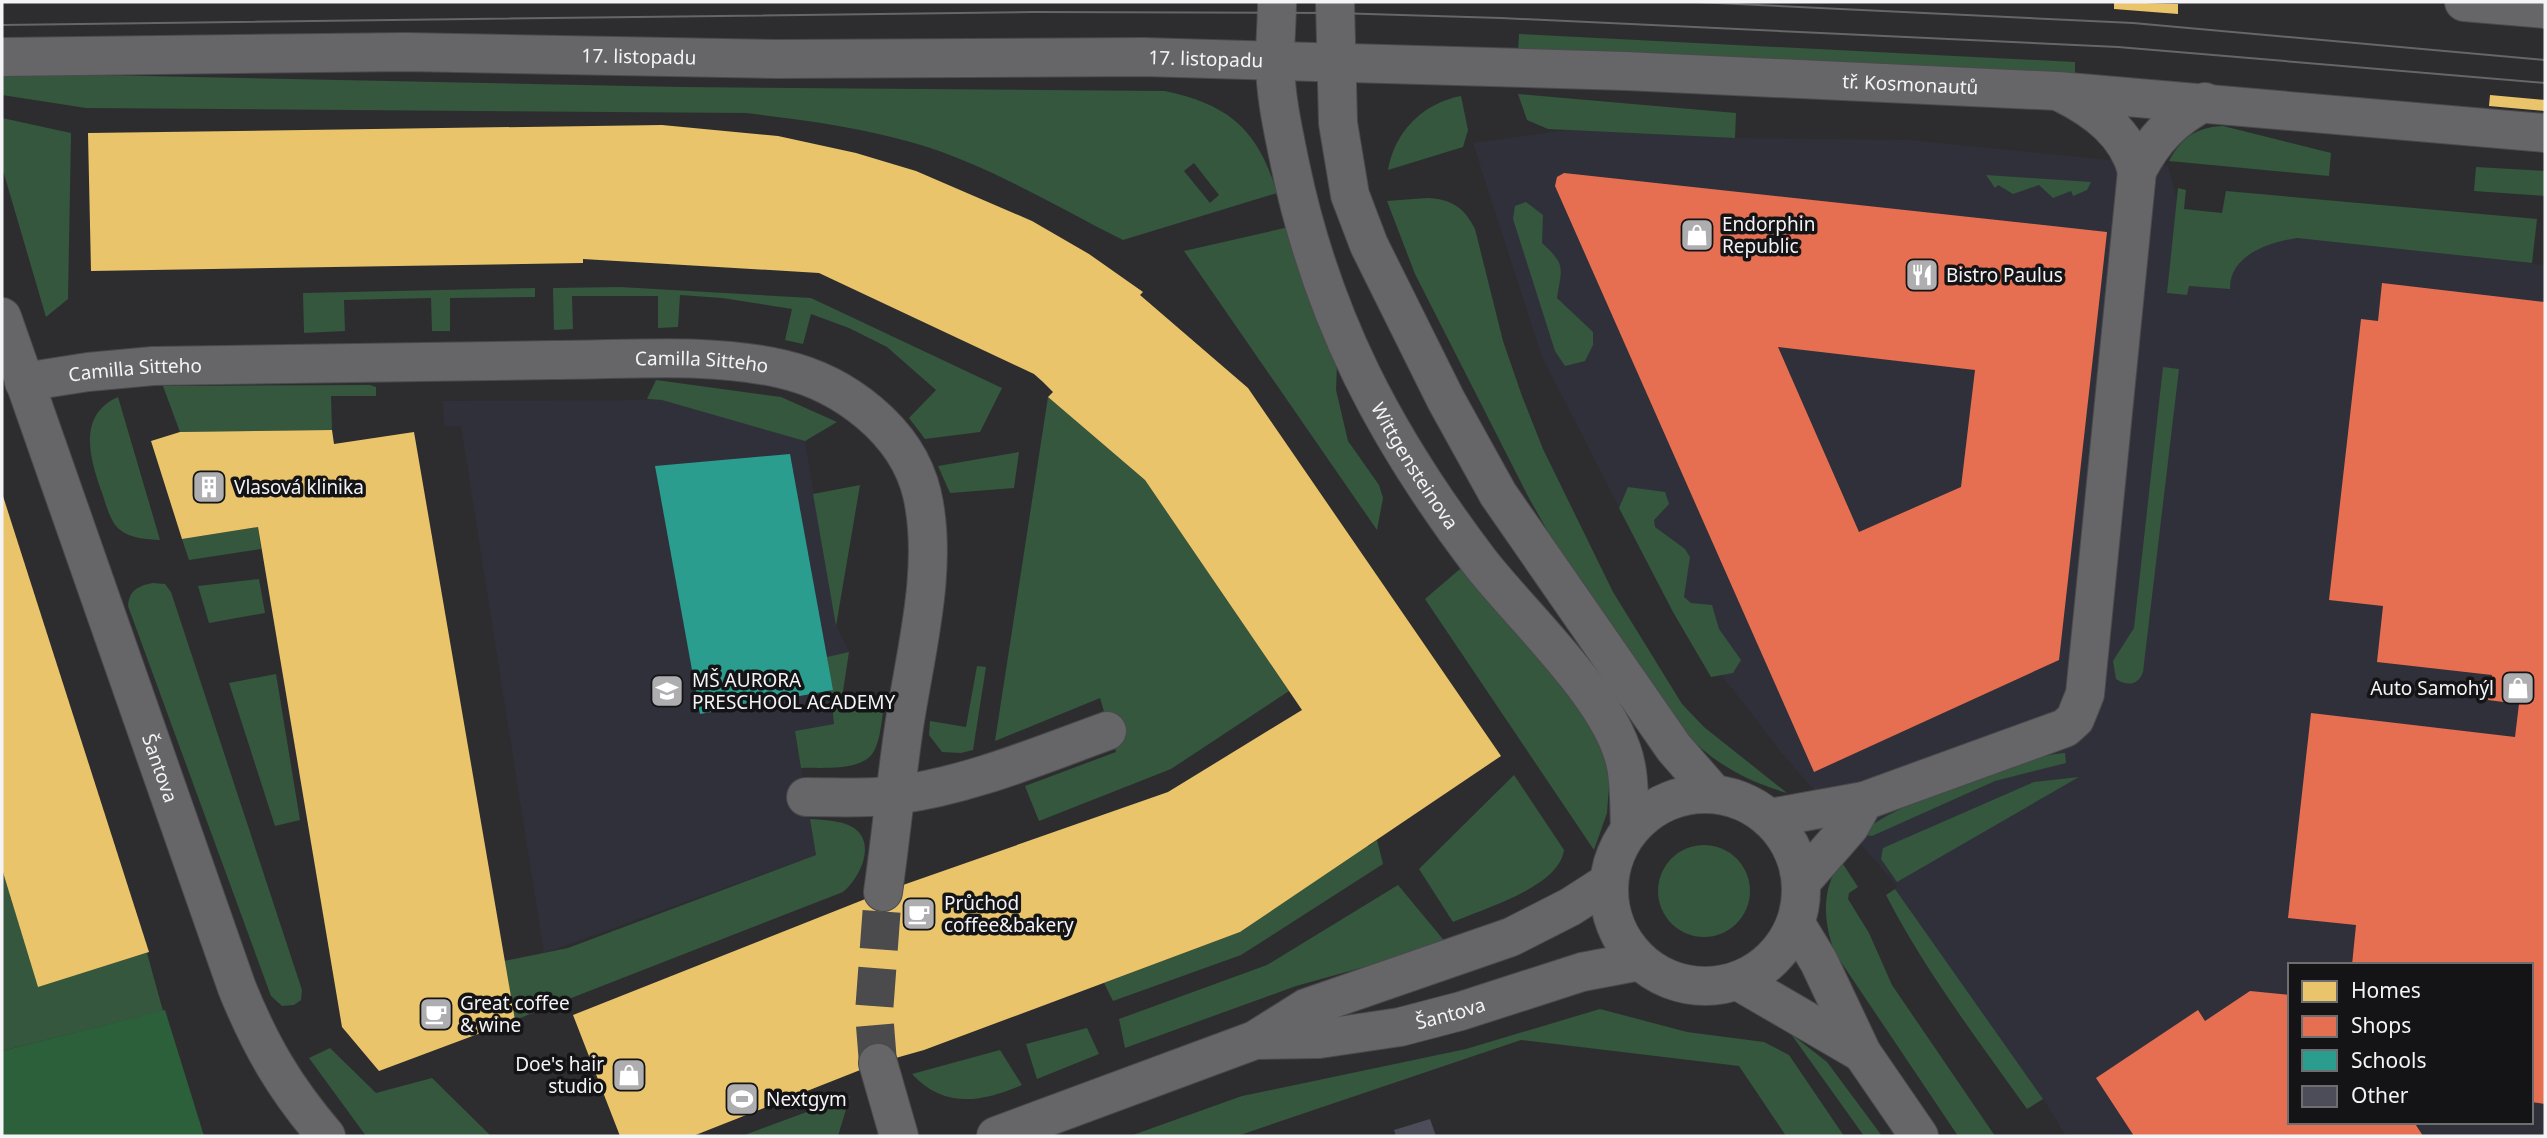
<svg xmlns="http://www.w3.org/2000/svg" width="2547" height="1138" viewBox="0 0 2547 1138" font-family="'Noto Sans',sans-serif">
	<rect width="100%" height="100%" fill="#2d2d30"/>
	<g fill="#30303a" fill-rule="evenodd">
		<path d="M 1569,130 L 1735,138 L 1909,140 L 2168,166 L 2178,204 L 2193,224 L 2545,265 L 2545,1136 L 2066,1136 L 2043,1099 L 2034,1101 L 1895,889 L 1897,886 L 1782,753 L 1673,612 L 1542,357 L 1473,143 ZM 2290,965 L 2531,965 L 2531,1122 L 2290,1122 Z"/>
		<path d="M 677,390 L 833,423 L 805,442 L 836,626 L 849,652 L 827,658 L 834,724 L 795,731 L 816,855 L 544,953 L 461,426 L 444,426 L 443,401 L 662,400 Z"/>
	</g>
	<g fill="#34573d" fill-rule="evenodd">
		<path d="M 1519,34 L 2075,62 L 2075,77 L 1518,52 Z"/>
		<path d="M 2,73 L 682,87 L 1165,91 C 1230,105 1258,130 1277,193 L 1123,240 C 1055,206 987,164 914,143 C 859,127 803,120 746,113 L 86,108 L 2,95 ZM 1194,163 L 1219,195 L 1210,203 L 1184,171 Z"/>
		<path d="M 1518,94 L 1736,113 L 1735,138 L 1548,129 L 1527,120 Z"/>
		<path d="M 1461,96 L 1468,130 L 1463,147 L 1388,170 C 1394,132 1423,103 1461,96 Z"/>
		<path d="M 2,118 L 71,133 L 68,299 L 46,317 L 2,167 Z"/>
		<path d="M 2223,126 L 2331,153 L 2329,176 L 2169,161 C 2181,138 2196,127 2223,126 Z"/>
		<path d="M 2476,167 L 2545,171 L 2545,196 L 2474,191 Z"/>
		<path d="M 1986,175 L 2091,182 L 2087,190 L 2073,196 L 2071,191 L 2053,198 L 2039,185 L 2013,194 L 1998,185 L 1995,188 Z"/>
		<path d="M 2178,188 L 2186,190 L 2184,209 L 2222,213 L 2226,191 L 2537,219 L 2532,263 L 2297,238 C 2270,242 2229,255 2230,289 L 2189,286 L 2187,295 L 2167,293 Z"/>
		<path d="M 1427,198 C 1451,199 1464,207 1475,229 L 1503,341 L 1522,396 L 1543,449 L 1613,592 L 1682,704 L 1704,727 L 1787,793 C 1746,781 1713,763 1683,731 L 1559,551 L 1530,500 L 1415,274 L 1387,201 Z"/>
		<path d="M 1526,202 L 1543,215 L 1542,243 C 1566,265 1562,267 1557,298 L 1593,332 L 1593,345 L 1585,361 L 1565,366 L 1555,351 L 1513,219 L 1515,206 Z"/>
		<path d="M 1289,227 L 1337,364 L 1336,390 L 1348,441 L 1379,485 L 1383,498 L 1377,530 L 1184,251 Z"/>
		<path d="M 620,287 L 811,298 L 1002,388 L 980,432 L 925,439 L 909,418 L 936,390 L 887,347 L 849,328 L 811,314 L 803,344 L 785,340 L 792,309 L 722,298 L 680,295 L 678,327 L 658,328 L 658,296 L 572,296 L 573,329 L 554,330 L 553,288 Z"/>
		<path d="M 535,288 L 535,297 L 450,298 L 450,331 L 432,331 L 431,298 L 344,300 L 345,331 L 304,333 L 303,293 Z"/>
		<path d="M 2163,367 L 2179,369 L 2143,672 C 2138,686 2127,686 2116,679 L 2113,661 L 2134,628 Z"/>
		<path d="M 656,380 L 781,397 L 837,422 L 805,441 L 662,400 L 647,399 Z"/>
		<path d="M 370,385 L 376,387 L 376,396 L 331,396 L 332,430 L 180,432 L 163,386 Z"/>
		<path d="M 118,397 L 160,540 C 147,539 130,539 119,529 C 109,520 106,503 101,490 C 89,456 78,415 118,397 Z"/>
		<path d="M 1048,397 L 1145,480 L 1289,691 L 1171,769 L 1039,821 L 1025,786 L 1116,752 L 1100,698 L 995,741 Z"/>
		<path d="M 1019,452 L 1014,488 L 950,493 L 938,466 Z"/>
		<path d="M 860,485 L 836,626 L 813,494 Z"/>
		<path d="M 1628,487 L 1665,492 L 1669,504 L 1654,520 L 1655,527 L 1685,549 L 1690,557 L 1684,597 L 1691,603 L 1712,605 L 1719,629 L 1741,660 L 1733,673 L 1711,677 L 1673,612 L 1619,508 Z"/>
		<path d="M 258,527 L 261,549 L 189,560 L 182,539 Z"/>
		<path d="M 1467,563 L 1589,717 L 1610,773 L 1607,813 L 1594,850 L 1425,599 Z"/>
		<path d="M 259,579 L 265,613 L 209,623 L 198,586 Z"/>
		<path d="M 153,583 L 165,584 L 171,592 L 302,990 L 301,1000 L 294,1005 L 282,1006 L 271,996 L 128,606 C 129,590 138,586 153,583 Z"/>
		<path d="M 849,652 L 841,704 L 883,713 C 881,725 880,740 874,751 C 863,772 822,767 801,768 L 795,731 L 834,724 L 827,657 Z"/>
		<path d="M 977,666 L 986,667 L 973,750 L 961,753 L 942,752 L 929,735 L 930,721 L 966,727 Z"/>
		<path d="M 276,674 L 300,820 L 275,826 L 229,683 Z"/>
		<path d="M 2065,753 L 2066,763 L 1995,781 L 1872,836 L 1860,834 C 1894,804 2020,756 2065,753 Z"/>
		<path d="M 1514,775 L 1564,850 C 1559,887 1485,908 1453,922 L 1419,869 Z"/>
		<path d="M 2079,777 L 1897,882 L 1881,859 L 1883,848 L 2034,782 Z"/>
		<path d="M 810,819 C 824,820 841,820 854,828 C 877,844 859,879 843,892 L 515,1020 L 504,961 L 568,948 L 816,855 Z"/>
		<path d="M 1377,840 L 1383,864 L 1241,955 L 1113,1001 L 1104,983 L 1240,932 L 1366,844 L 1369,846 Z"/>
		<circle cx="1704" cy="891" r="46"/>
		<path d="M 1841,861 L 1858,887 L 1849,893 L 1848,899 L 1869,933 L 1892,985 L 1995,1136 L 1958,1136 L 1835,953 C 1823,922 1821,889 1841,861 Z"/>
		<path d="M 2,869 L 38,986 L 147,953 L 163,1011 L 2,1051 Z"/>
		<path d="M 1398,885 L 1447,944 L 1296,986 L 1125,1048 L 1119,1019 L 1267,965 Z"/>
		<path d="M 1895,889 L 2043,1099 L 2027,1109 C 1978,1040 1925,971 1886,895 Z"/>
		<path d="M 1600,1009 L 1687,1032 L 1764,1042 L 1789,1055 L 1844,1136 L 1786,1136 L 1739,1066 L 1521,1040 L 1237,1136 L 1130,1136 L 1242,1096 L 1466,1049 Z"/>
		<path d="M 1087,1028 L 1099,1054 L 1037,1079 L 1026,1044 Z"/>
		<path d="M 1791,1034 L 1827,1062 L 1882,1136 L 1864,1136 Z"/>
		<path d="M 330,1048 L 376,1093 L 432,1078 L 491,1136 L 366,1136 L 309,1058 Z"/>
		<path d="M 1000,1050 L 1022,1085 C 982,1102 944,1109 912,1074 Z"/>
		<path d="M 850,1096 L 838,1136 L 742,1136 Z"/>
	</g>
	<path fill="#2b603b" d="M 165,1010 L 204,1136 L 2,1136 L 2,1051 Z"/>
	<g fill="#e9c46a">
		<path d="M 2114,2 L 2178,4 L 2178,14 L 2114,9 Z"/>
		<path d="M 2490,95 L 2545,100 L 2545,111 L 2489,106 Z"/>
		<path d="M 662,125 L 778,136 L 856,153 L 916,171 L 1032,221 L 1089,254 L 1143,292 L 1140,295 L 1248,388 L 1501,756 L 1240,932 L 924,1050 L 878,1063 L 693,1136 L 620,1136 L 573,1015 L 883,892 L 1168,792 L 1302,710 L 1145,480 L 1048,397 L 1053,392 L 1043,382 L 1034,374 L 819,273 L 583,259 L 583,263 L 91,271 L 88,133 Z"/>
		<path d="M 332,430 L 334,444 L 414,432 L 515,1020 L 379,1071 L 342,1027 L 258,527 L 182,539 L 151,441 L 180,432 Z"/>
		<path d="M 2,493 L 149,952 L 38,987 L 2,869 Z"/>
	</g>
	<g fill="#e76f51" fill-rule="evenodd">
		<path d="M 1564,173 L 2107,232 L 2059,660 L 1814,772 L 1555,186 L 1557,177 ZM 1778,347 L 1975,370 L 1961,487 L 1859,532 Z"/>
		<path d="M 2382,283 L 2545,302 L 2545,1104 L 2531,1102 L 2531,965 L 2352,965 L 2356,925 L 2288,918 L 2311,713 L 2515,737 L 2519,704 L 2488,700 L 2492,675 L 2377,662 L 2383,606 L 2329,600 L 2361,319 L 2378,321 Z"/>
		<path d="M 2250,991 L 2290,995 L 2290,1122 L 2414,1122 L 2423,1136 L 2134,1136 L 2096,1078 L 2198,1010 L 2205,1021 Z"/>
	</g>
	<path fill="#2a9d8f" d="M 790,454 L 833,690 L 700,714 L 655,466 Z"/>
	<path fill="#4d4c59" d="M 1430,1119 L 1436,1136 L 1396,1136 L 1394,1130 Z"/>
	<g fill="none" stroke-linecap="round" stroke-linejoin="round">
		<path stroke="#4b4b4e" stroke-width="38" stroke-dasharray="38 19" stroke-linecap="butt" d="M 878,1063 L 874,1013 L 883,892"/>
		<defs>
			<g id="minor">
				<path id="s1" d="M 1277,2 C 1277,21 1275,41 1275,60 C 1275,95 1283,130 1290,164 C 1322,318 1385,437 1479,561 C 1521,616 1614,699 1626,766 C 1630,786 1629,809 1630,829"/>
				<path d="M 1335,2 L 1338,123 L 1350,195 L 1369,245 L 1446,400 L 1498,494 L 1674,748 L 1714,794"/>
				<path d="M 2464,2 L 2545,9"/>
				<path id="s2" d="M 2,57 L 405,52 L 778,59 L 1144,57 L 1626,71 L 2057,91 L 2545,133"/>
				<path d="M 2062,93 C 2096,110 2127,133 2137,171"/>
				<path id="s3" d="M 2,317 L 237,988 C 261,1047 285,1088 326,1136"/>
				<path id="s4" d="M 24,382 L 88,372 L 153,366 C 287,364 420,362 554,360 C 628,360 708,352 782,369 C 843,383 907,430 922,494 C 939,568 915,653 904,727 C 896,781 891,837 883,892"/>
				<circle cx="1705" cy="890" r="96"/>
				<path d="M 806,797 C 836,797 868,799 897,795 C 970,785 1038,756 1107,731"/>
				<path d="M 1770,818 L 1864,801 L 2065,728 L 2075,719 L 2085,694 L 2137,171 C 2153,140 2173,118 2205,102"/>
				<path d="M 1802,881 L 1850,826 L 1864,801"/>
				<path d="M 1796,924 L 1819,962 L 1862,1053 L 1919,1136"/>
				<path d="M 1738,981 L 1862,1053"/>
				<path id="s5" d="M 1255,1040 L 1319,1039 L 1400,1027 L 1461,1011 L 1582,972 L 1640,961"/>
				<path d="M 878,1063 L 899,1136"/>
				<path d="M 996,1136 L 1255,1040 L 1306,1008 L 1511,937 L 1570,907 L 1609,882"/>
			</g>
		</defs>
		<use href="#minor" stroke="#4a4a4d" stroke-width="40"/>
		<use href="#minor" stroke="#666668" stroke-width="38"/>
		<g stroke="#666667" stroke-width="2">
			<path d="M 1696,2 L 2133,23 L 2545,60"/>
			<path d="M 2,25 L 1032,12 L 1335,13 L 1501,18 L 2118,47 L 2545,83"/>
		</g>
	</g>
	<defs>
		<symbol id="shop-square" viewBox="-11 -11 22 22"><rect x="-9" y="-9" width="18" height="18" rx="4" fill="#aeaeb1" stroke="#141417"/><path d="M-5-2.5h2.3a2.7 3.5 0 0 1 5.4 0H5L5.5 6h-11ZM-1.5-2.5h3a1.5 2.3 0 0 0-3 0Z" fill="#fff"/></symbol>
		<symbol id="restaurant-square" viewBox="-11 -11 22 22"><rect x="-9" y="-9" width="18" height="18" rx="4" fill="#aeaeb1" stroke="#141417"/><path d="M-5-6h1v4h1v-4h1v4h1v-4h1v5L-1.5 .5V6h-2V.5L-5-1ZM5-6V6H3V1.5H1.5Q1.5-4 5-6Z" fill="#fff"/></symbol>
		<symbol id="building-square" viewBox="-11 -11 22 22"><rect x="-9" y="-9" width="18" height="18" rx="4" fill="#aeaeb1" stroke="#141417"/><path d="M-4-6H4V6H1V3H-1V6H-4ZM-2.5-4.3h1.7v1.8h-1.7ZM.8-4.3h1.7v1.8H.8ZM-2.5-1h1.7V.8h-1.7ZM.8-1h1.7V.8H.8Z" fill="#fff"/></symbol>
		<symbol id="school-square" viewBox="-11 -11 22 22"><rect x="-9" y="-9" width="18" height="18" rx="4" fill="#aeaeb1" stroke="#141417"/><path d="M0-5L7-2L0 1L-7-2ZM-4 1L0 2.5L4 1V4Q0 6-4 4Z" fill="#fff"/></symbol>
		<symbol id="cafe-square" viewBox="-11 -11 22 22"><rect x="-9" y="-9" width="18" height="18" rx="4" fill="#aeaeb1" stroke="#141417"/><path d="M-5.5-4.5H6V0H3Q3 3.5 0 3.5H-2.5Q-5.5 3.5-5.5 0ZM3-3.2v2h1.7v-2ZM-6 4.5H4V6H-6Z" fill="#fff"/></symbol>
		<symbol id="stadium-square" viewBox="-11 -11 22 22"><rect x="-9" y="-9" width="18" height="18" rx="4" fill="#aeaeb1" stroke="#141417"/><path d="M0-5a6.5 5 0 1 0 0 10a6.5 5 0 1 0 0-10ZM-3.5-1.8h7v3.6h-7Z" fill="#fff"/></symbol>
	</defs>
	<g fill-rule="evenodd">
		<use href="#shop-square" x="1678" y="216" width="38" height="38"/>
		<use href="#restaurant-square" x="1903" y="256" width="38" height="38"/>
		<use href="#building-square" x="190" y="468" width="38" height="38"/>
		<use href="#shop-square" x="2499" y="669" width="38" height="38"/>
		<use href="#school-square" x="648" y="672" width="38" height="38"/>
		<use href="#cafe-square" x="900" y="895" width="38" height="38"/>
		<use href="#cafe-square" x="417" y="995" width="38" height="38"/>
		<use href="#shop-square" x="610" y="1056" width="38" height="38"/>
		<use href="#stadium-square" x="723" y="1080" width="38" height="38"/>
	</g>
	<g text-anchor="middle" stroke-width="7" stroke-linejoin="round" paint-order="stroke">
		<g font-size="19" fill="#f4f4f7" stroke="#141417">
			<text dy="7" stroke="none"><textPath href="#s2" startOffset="637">17. listopadu</textPath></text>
			<text dy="7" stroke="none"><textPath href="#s2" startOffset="1204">17. listopadu</textPath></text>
			<text dy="7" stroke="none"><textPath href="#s2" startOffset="1909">tř. Kosmonautů</textPath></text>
			<text dy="7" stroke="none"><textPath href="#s4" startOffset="679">Camilla Sitteho</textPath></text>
			<text dy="7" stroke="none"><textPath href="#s4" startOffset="112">Camilla Sitteho</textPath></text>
			<text dy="7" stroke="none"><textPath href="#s1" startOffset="492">Wittgensteinova</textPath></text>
			<text dy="7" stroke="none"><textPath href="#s3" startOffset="478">Šantova</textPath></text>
			<text dy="7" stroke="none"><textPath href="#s5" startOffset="198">Šantova</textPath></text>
		</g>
		<g font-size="19" fill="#f4f4f7" stroke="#141417" text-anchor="start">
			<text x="1722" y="231">Endorphin<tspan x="1722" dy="22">Republic</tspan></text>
			<text x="1946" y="282">Bistro Paulus</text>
			<text x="234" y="494">Vlasová klinika</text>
			<text x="692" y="687">MŠ AURORA<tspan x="692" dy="22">PRESCHOOL ACADEMY</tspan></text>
			<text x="2494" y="695" text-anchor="end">Auto Samohýl</text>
			<text x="944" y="910">Průchod<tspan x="944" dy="22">coffee&amp;bakery</tspan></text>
			<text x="460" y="1010">Great coffee<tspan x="460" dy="22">&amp; wine</tspan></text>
			<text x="604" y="1071" text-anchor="end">Doe's hair<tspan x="604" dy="22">studio</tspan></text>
			<text x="766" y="1106">Nextgym</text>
		</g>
	</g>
	<rect width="2547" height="1138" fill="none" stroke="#f4f4f7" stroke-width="7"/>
	<rect x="2288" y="963" width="245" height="161" fill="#141417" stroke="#6e6e71" stroke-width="2"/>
	<rect x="2302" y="981" width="35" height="21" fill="#e9c46a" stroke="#6e6e71" stroke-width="2"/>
	<text x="2351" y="998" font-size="21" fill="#f4f4f7">Homes</text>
	<rect x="2302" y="1016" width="35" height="21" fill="#e76f51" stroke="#6e6e71" stroke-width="2"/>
	<text x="2351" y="1033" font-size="21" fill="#f4f4f7">Shops</text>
	<rect x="2302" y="1050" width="35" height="21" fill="#2a9d8f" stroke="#6e6e71" stroke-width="2"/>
	<text x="2351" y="1068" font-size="21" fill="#f4f4f7">Schools</text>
	<rect x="2302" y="1086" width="35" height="21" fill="#4d4c59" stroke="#6e6e71" stroke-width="2"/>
	<text x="2351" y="1103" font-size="21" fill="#f4f4f7">Other</text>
</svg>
